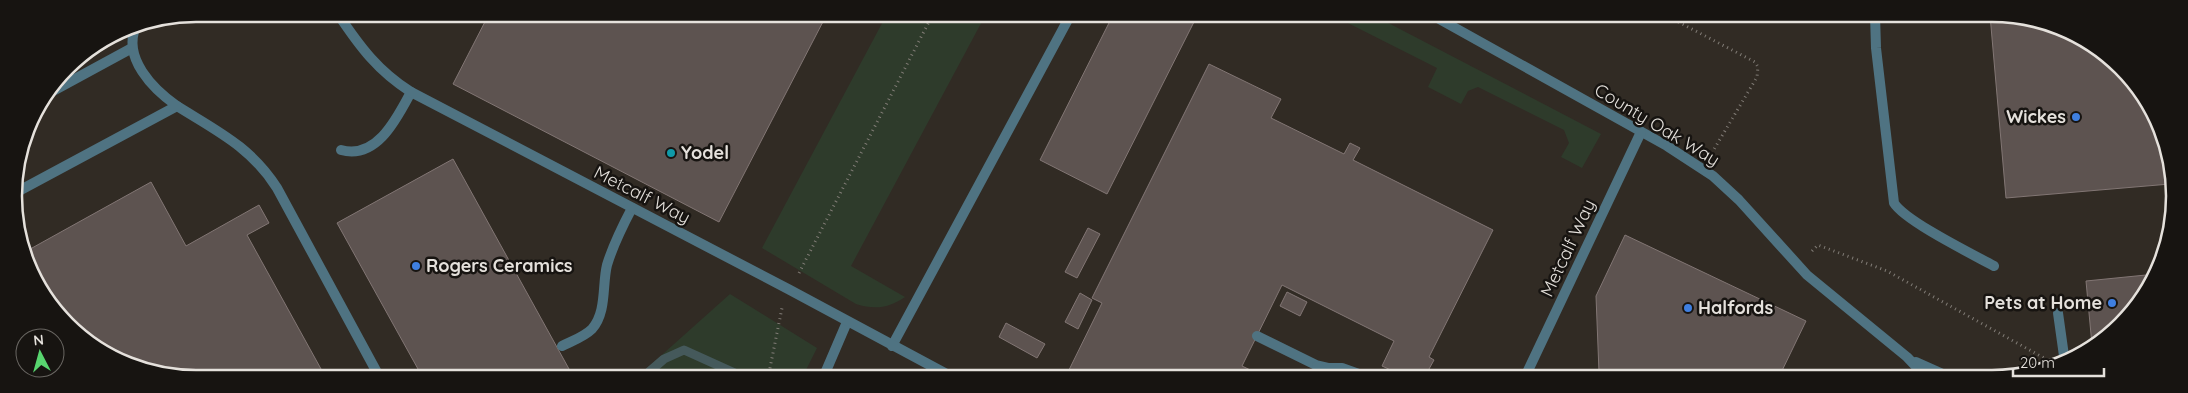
<svg xmlns="http://www.w3.org/2000/svg" width="2188" height="393" viewBox="0 0 2188 393" font-family="Quicksand,sans-serif">
	<rect width="100%" height="100%" fill="#312b24"/>
	<g fill="#2e3b2b">
		<path d="M 887,14 L 986,14 L 851,266 L 905,297 C 889,308 875,310 856,304 L 762,248 Z"/>
		<path d="M 1332,15 L 1373,15 L 1601,134 L 1582,168 L 1561,157 L 1569,143 L 1564,130 L 1478,87 L 1468,91 L 1461,104 L 1428,87 L 1437,68 Z"/>
		<path d="M 730,294 L 817,348 L 802,378 L 636,378 Z"/>
	</g>
	<g fill="none" stroke-linecap="round" stroke-linejoin="round">
		<path stroke="#45595b" stroke-width="9" d="M 642,378 L 664,359 L 684,350 L 737,374"/>
	</g>
	<g fill="#5d5350" stroke="#827674">
		<path d="M 489,14 L 827,14 L 719,222 L 453,84 Z"/>
		<path d="M 1113,15 L 1197,16 L 1107,194 L 1040,160 Z"/>
		<path d="M 1990,15 L 2015,15 L 2083,38 L 2136,85 L 2168,149 L 2170,184 L 2006,198 Z"/>
		<path d="M 1209,64 L 1281,99 L 1271,118 L 1344,154 L 1350,143 L 1360,148 L 1353,160 L 1493,230 L 1429,357 L 1434,360 L 1424,378 L 1408,378 L 1382,366 L 1394,341 L 1282,285 L 1242,366 L 1267,378 L 1065,378 L 1102,303 L 1092,298 Z"/>
		<path d="M 453,159 L 574,378 L 423,378 L 337,223 Z"/>
		<path d="M 151,182 L 186,246 L 259,205 L 269,223 L 247,235 L 326,378 L 173,378 L 105,355 L 59,317 L 23,253 Z"/>
		<path d="M 1088,228 L 1100,234 L 1077,278 L 1065,272 Z"/>
		<path d="M 1625,235 L 1806,321 L 1778,379 L 1613,379 L 1599,372 L 1596,296 Z"/>
		<path d="M 2156,274 L 2121,326 L 2092,345 L 2086,281 Z"/>
		<path d="M 1287,292 L 1307,302 L 1300,316 L 1280,306 Z"/>
		<path d="M 1080,293 L 1092,300 L 1078,329 L 1065,322 Z"/>
		<path d="M 1006,323 L 1045,344 L 1037,358 L 999,337 Z"/>
	</g>
	<g fill="none" stroke-linecap="round" stroke-linejoin="round">
		<g stroke="#827d77" stroke-width="3" stroke-dasharray="1 4" stroke-linecap="butt">
			<path d="M 1665,15 L 1755,62 L 1758,67 L 1757,77 L 1713,151"/>
			<path d="M 1812,251 L 1818,245 L 1887,271 L 2044,358"/>
			<path d="M 799,273 L 933,14"/>
			<path d="M 768,378 L 782,308"/>
		</g>
		<g stroke="#4f7382" stroke-width="10">
			<path d="M 1875,15 L 1876,48 L 1894,203 C 1905,221 1972,254 1994,266"/>
			<path d="M 51,92 L 132,48"/>
			<path d="M 177,106 C 217,131 251,147 277,188 L 380,378"/>
			<path d="M 341,150 C 377,160 397,118 411,92"/>
			<path d="M 15,193 L 177,106 C 153,89 122,58 136,26"/>
			<path d="M 2058,313 L 2065,363"/>
			<path d="M 1257,336 L 1316,365 L 1329,368 L 1342,368 L 1370,378"/>
			<path d="M 562,346 C 572,341 584,337 592,329 C 607,312 602,285 607,265 C 613,245 622,227 632,208"/>
			<path d="M 892,346 L 1071,14"/>
			<path d="M 1317,366 L 1329,378"/>
			<path d="M 823,378 L 847,322"/>
		</g>
		<g stroke="#4f7382" stroke-width="10">
			<path d="M 338,14 C 360,47 378,71 411,92 L 790,290 L 954,378"/>
			<path d="M 1432,15 L 1667,146 L 1713,176 L 1739,200 L 1807,275 L 1907,357 L 1928,379"/>
			<path d="M 1916,362 L 1954,379"/>
			<path d="M 1524,379 L 1641,132"/>
		</g>
	</g>
	<g fill="#3f7fe0" stroke="#171411" stroke-width="2">
		<circle cx="2076" cy="117" r="5"/>
		<circle cx="416" cy="266" r="5"/>
		<circle cx="2112" cy="303" r="5"/>
		<circle cx="1688" cy="308" r="5"/>
	</g>
	<circle fill="#0f9aa8" stroke="#171411" stroke-width="2" cx="671" cy="153" r="5"/>
	<g text-anchor="middle" stroke-width="5" stroke-linejoin="round" paint-order="stroke">
		<g font-size="18" font-weight="bold" fill="#e5e1dc" stroke="#171411" text-anchor="start">
			<text x="2066" y="123" text-anchor="end">Wickes</text>
			<text x="681" y="159">Yodel</text>
			<text x="426" y="272">Rogers Ceramics</text>
			<text x="2102" y="309" text-anchor="end">Pets at Home</text>
			<text x="1698" y="314">Halfords</text>
		</g>
		<g font-size="18" fill="#e5e1dc" stroke="#171411">
			<text transform="translate(1657 125) rotate(31)" y="6">County Oak Way</text>
			<text transform="translate(642 195) rotate(27)" y="6">Metcalf Way</text>
			<text transform="translate(1568 248) rotate(-65)" y="6">Metcalf Way</text>
		</g>
	</g>
	<path d="M0 0H2188V393H0ZM196 22H1992A174 174 0 0 1 2166 196V196A174 174 0 0 1 1992 370H196A174 174 0 0 1 22 196V196A174 174 0 0 1 196 22Z" fill="#171411" fill-rule="evenodd"/>
	<path fill="none" stroke="#e5e1dc" stroke-width="2.5" d="M196 22H1992A174 174 0 0 1 2166 196V196A174 174 0 0 1 1992 370H196A174 174 0 0 1 22 196V196A174 174 0 0 1 196 22Z"/>
	<g transform="translate(40 353) rotate(354)"><circle r="24" fill="#171411" stroke="#696662"/>
	<path d="M0-4L9 19L0 12L-9 19Z" fill="#58d56f"/>
	<text y="-8" font-size="14" font-weight="bold" text-anchor="middle" fill="#e5e1dc">N</text>
	</g>
	<path d="M2013 368v8h91v-8" fill="none" stroke="#e5e1dc" stroke-width="2.5"/>
	<text x="2020" y="368" font-size="15" fill="#e5e1dc" stroke="#171411" stroke-width="4" paint-order="stroke">20 m</text>
</svg>
